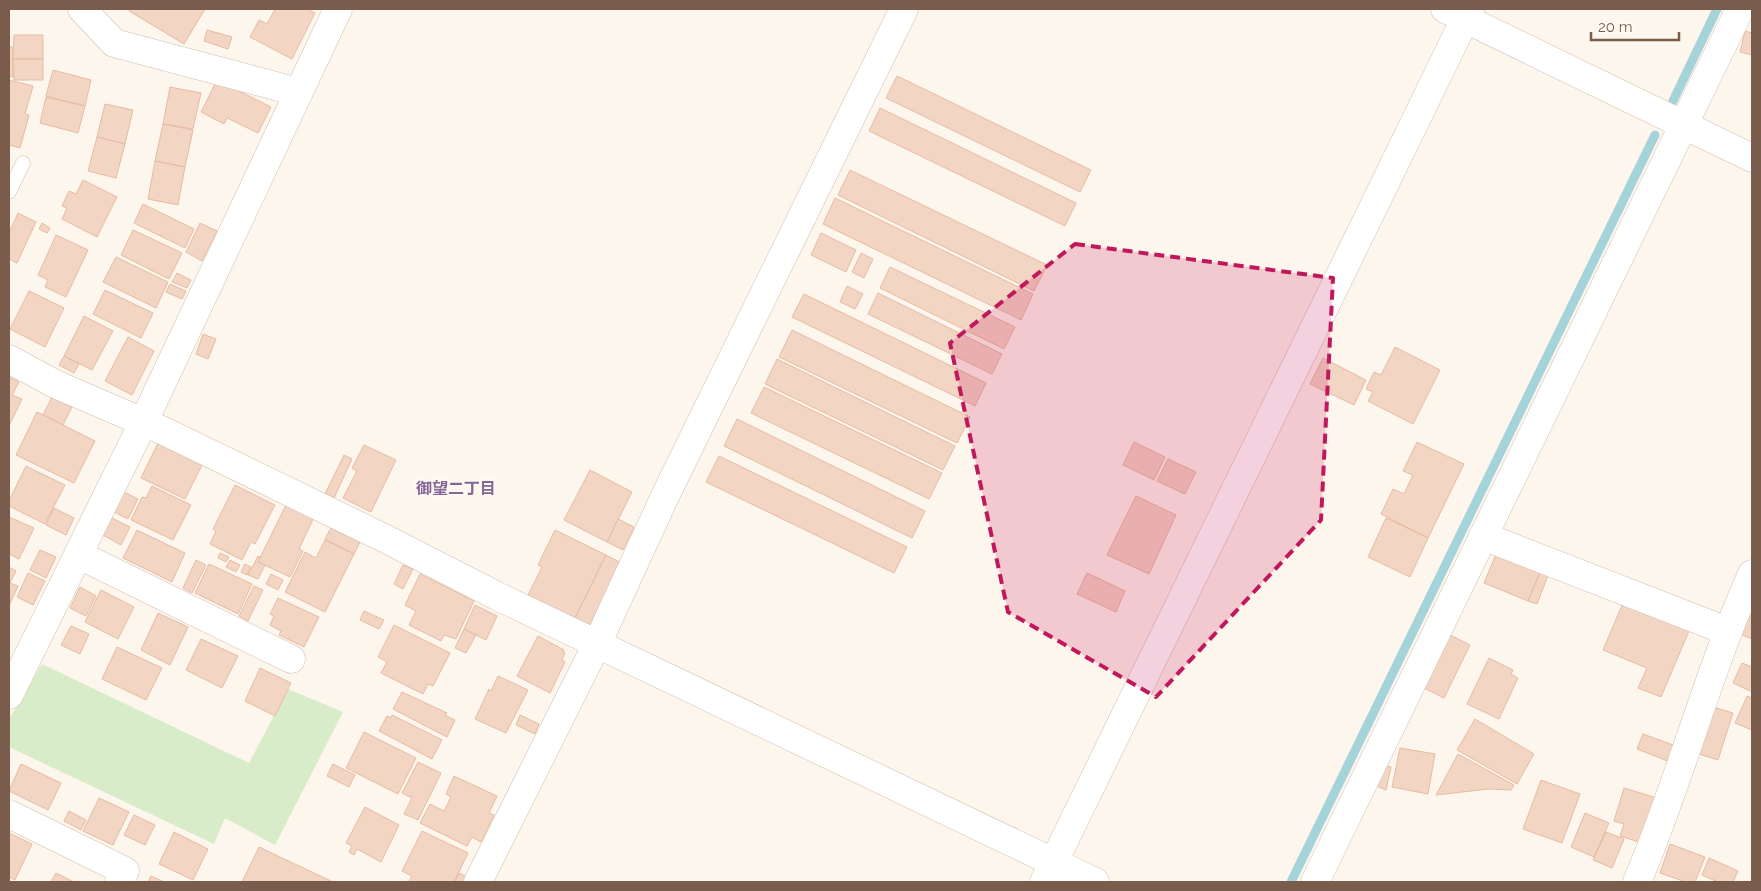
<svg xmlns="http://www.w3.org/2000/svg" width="1761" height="891" viewBox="0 0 1761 891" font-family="Raleway,'Noto Sans JP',sans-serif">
	<rect width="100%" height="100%" fill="#fdf6ec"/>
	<path fill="#d8ecc9" d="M 42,664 L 249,763 L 288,689 L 343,712 L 275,845 L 225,818 L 214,844 L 9,747 L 9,719 Z"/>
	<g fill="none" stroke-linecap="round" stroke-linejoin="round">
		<g stroke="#a5d3da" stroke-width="9">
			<path d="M 1673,101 L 1717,9"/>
			<path d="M 1291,882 L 1655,135"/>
		</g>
	</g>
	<g fill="#f3d5c3" stroke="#e6bba3">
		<path d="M 130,9 L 205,9 L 184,44 L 129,11 Z"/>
		<path d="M 275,9 L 307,9 L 315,13 L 292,59 L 250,37 L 259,20 L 267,24 Z"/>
		<path d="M 207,30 L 232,37 L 228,49 L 204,41 Z"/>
		<path d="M 1745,31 L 1752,33 L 1752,55 L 1740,52 Z"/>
		<path d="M 14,35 L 43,35 L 43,59 L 13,59 Z"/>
		<path d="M 9,47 L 13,47 L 13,77 L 9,76 Z"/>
		<path d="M 13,59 L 43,59 L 43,80 L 14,80 Z"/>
		<path d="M 53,70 L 91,80 L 85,106 L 46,96 Z"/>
		<path d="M 897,76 L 1091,170 L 1080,192 L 886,98 Z"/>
		<path d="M 9,80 L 33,86 L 25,114 L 29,115 L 20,148 L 9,145 Z"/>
		<path d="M 217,80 L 271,107 L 258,133 L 227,118 L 224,124 L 201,112 Z"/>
		<path d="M 170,87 L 201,93 L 193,129 L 163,124 Z"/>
		<path d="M 46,97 L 85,106 L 78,133 L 40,123 Z"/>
		<path d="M 105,104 L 133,110 L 125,144 L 97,137 Z"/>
		<path d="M 880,108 L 1076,203 L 1065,226 L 869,131 Z"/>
		<path d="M 163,124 L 193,130 L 185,167 L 155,161 Z"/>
		<path d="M 97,137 L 125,144 L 116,178 L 88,171 Z"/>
		<path d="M 155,161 L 185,167 L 178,205 L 148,199 Z"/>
		<path d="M 850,170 L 1047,265 L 1034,291 L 838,195 Z"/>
		<path d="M 83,180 L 117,197 L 97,237 L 62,219 L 67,208 L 62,206 L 69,191 L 76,194 Z"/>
		<path d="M 835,198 L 1033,294 L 1021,320 L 823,224 Z"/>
		<path d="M 143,204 L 194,229 L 185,248 L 134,223 Z"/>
		<path d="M 18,213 L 36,222 L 17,263 L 9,259 L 9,233 Z"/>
		<path d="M 42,223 L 50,228 L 47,233 L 39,229 Z"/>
		<path d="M 200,223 L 217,231 L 202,261 L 186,252 Z"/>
		<path d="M 133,230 L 182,253 L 169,279 L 121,255 Z"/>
		<path d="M 821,233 L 856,250 L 846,272 L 811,255 Z"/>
		<path d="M 56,235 L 88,250 L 66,297 L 45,287 L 48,280 L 38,275 Z"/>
		<path d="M 861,253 L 873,259 L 864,278 L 852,272 Z"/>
		<path d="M 116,257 L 168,282 L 156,308 L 103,282 Z"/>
		<path d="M 890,267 L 1015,327 L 1004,349 L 880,288 Z"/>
		<path d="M 177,273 L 191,280 L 187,288 L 172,282 Z"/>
		<path d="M 170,284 L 186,291 L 182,299 L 166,292 Z"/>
		<path d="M 847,286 L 863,294 L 855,309 L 840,302 Z"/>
		<path d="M 105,290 L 153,313 L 141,338 L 93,314 Z"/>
		<path d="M 29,291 L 64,308 L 45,347 L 10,329 Z"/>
		<path d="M 878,293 L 1002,354 L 992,374 L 868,314 Z"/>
		<path d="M 804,294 L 986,383 L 975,406 L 792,317 Z"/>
		<path d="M 84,316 L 113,331 L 92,370 L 64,356 Z"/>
		<path d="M 792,330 L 970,417 L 957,443 L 779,357 Z"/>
		<path d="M 203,334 L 216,339 L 208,359 L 196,354 Z"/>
		<path d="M 128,337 L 154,351 L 132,395 L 105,381 Z"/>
		<path d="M 1395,347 L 1440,370 L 1413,424 L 1368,401 L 1373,392 L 1366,389 L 1374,372 L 1381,375 Z"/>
		<path d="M 64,356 L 79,364 L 74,373 L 59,365 Z"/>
		<path d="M 1323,358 L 1366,380 L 1354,405 L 1310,384 Z"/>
		<path d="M 777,359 L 955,446 L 943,470 L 765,384 Z"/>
		<path d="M 9,377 L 19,382 L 12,395 L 22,399 L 9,426 Z"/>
		<path d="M 764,387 L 942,473 L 929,499 L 751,413 Z"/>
		<path d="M 52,397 L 72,407 L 63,425 L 43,415 Z"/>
		<path d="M 37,412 L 95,441 L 74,483 L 16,455 Z"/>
		<path d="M 737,419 L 925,511 L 912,538 L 724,446 Z"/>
		<path d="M 1134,442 L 1165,457 L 1154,480 L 1123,465 Z"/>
		<path d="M 1417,442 L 1464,464 L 1428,538 L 1381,514 L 1393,489 L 1404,494 L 1413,475 L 1403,471 Z"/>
		<path d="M 158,443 L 202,465 L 185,499 L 141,478 Z"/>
		<path d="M 364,445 L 396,460 L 371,512 L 343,498 L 357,471 L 352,468 Z"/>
		<path d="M 344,455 L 352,459 L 334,498 L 325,494 Z"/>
		<path d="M 719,456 L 907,547 L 894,573 L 706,482 Z"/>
		<path d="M 1168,459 L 1196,472 L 1185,494 L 1157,481 Z"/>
		<path d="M 26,466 L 65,485 L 45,524 L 9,506 L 9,501 Z"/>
		<path d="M 590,470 L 632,492 L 607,542 L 564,520 Z"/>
		<path d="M 235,485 L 275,505 L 255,544 L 251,542 L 242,560 L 210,544 L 216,531 L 213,529 Z"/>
		<path d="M 152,486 L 191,505 L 173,540 L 131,520 L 142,497 L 146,498 Z"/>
		<path d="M 124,492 L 138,499 L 128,519 L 114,512 Z"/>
		<path d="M 1136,496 L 1176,515 L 1149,574 L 1107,555 Z"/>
		<path d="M 286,505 L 313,519 L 299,549 L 303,551 L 290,577 L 258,562 Z"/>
		<path d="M 54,508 L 74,518 L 66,535 L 46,525 Z"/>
		<path d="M 9,517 L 34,528 L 19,559 L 9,554 Z"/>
		<path d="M 112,518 L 130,527 L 121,545 L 103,535 Z"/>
		<path d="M 1386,518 L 1428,538 L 1410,577 L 1368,557 Z"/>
		<path d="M 618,519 L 634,527 L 623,550 L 607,542 Z"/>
		<path d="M 331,528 L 360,542 L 354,554 L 325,539 Z"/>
		<path d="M 137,530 L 185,553 L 172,582 L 123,558 Z"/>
		<path d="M 555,530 L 606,555 L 575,618 L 528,595 L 542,567 L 538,565 Z"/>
		<path d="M 325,540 L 354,554 L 325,612 L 285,592 L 305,552 L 316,558 Z"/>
		<path d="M 40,550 L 56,557 L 46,578 L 30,570 Z"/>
		<path d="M 1497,552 L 1541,570 L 1528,601 L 1484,583 Z"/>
		<path d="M 220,553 L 229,557 L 226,562 L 218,558 Z"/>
		<path d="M 606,555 L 621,563 L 590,625 L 575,618 Z"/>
		<path d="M 258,556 L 260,557 L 258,562 L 265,565 L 258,579 L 248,575 Z"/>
		<path d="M 196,560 L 206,565 L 192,593 L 183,588 Z"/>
		<path d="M 230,560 L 240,565 L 236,572 L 226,567 Z"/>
		<path d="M 209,564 L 252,584 L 238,614 L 195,593 Z"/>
		<path d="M 245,564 L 251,567 L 247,575 L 241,572 Z"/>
		<path d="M 403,565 L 413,569 L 403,589 L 394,584 Z"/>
		<path d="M 9,567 L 16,571 L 10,583 L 18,586 L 10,604 Z"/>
		<path d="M 1541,570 L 1549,573 L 1537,604 L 1528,601 Z"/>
		<path d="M 28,573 L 45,581 L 33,605 L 17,597 Z"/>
		<path d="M 1087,573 L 1125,591 L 1116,612 L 1077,594 Z"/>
		<path d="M 271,574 L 283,580 L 278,590 L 266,584 Z"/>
		<path d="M 420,574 L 474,601 L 456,639 L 444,635 L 441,641 L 409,625 L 416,611 L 405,605 Z"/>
		<path d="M 254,586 L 263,590 L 248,621 L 239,616 Z"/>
		<path d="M 80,587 L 96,596 L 86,616 L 70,608 Z"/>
		<path d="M 101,590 L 134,607 L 118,639 L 85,622 Z"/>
		<path d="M 278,598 L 319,617 L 304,647 L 279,635 L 281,631 L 270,625 L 274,616 L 270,614 Z"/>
		<path d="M 1623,603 L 1689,631 L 1661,697 L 1638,688 L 1647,668 L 1603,650 Z"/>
		<path d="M 475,605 L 497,616 L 486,640 L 464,629 Z"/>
		<path d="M 1752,605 L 1752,639 L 1740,634 Z"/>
		<path d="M 364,611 L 384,620 L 379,629 L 360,620 Z"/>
		<path d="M 158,613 L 188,627 L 170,665 L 141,650 Z"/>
		<path d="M 394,625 L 450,653 L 433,686 L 428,684 L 423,694 L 381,673 L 387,662 L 378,657 Z"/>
		<path d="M 71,626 L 89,634 L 80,654 L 61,645 Z"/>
		<path d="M 464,629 L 476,635 L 466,653 L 455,648 Z"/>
		<path d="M 1446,633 L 1470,645 L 1444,698 L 1420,686 Z"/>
		<path d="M 538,636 L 564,650 L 563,652 L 565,653 L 562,660 L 565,662 L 550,693 L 517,676 Z"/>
		<path d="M 201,639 L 238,656 L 222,688 L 186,670 Z"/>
		<path d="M 117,647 L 162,668 L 146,700 L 102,679 Z"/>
		<path d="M 1489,658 L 1513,670 L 1511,674 L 1518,678 L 1499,719 L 1467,704 Z"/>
		<path d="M 1742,663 L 1752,667 L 1752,692 L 1733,683 Z"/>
		<path d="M 260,668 L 291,683 L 275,716 L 245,701 Z"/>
		<path d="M 498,676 L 528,690 L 506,733 L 475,719 L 489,689 L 491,691 Z"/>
		<path d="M 402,692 L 447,713 L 445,715 L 455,720 L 447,737 L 393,709 Z"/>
		<path d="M 1747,696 L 1752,698 L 1752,730 L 1735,723 Z"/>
		<path d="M 1713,707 L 1733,713 L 1718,760 L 1699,754 Z"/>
		<path d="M 392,715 L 442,740 L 432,759 L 379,731 L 387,716 L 391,718 Z"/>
		<path d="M 520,715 L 539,724 L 535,734 L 516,725 Z"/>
		<path d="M 1475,719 L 1534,754 L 1517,784 L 1457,750 Z"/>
		<path d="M 364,732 L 416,758 L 398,794 L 346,768 Z"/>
		<path d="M 1643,734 L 1676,746 L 1670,762 L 1637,749 Z"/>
		<path d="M 1400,748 L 1435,754 L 1428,794 L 1392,787 Z"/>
		<path d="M 1458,754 L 1514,785 L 1511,790 L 1489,789 L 1436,795 Z"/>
		<path d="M 418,762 L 441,773 L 418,820 L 404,814 L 412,798 L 402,793 Z"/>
		<path d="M 21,764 L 61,783 L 48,810 L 9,791 Z"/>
		<path d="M 333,764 L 355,775 L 349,787 L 327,776 Z"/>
		<path d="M 1381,765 L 1391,767 L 1386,790 L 1374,785 Z"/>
		<path d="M 454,776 L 497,796 L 489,813 L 494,815 L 481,842 L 472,837 L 467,846 L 420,823 L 430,804 L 444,811 L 451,797 L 446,794 Z"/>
		<path d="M 1541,780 L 1580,794 L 1562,843 L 1523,829 Z"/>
		<path d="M 1624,788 L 1657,798 L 1642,843 L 1620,836 L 1624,824 L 1614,821 Z"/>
		<path d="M 99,798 L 129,812 L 113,845 L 83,831 Z"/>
		<path d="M 365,807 L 399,825 L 381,862 L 357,849 L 354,855 L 349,852 L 352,846 L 346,843 Z"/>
		<path d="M 69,811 L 86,820 L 81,830 L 64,821 Z"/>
		<path d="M 1585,813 L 1609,823 L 1594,857 L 1571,847 Z"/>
		<path d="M 134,815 L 155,825 L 145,845 L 124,835 Z"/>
		<path d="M 422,831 L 468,853 L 454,882 L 409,882 L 412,876 L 402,871 Z"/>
		<path d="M 174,832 L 208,849 L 193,880 L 159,864 Z"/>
		<path d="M 1606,832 L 1624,839 L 1612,868 L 1593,860 Z"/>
		<path d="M 9,833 L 32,844 L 15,880 L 9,877 Z"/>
		<path d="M 1670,844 L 1705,857 L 1695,882 L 1686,882 L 1660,873 Z"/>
		<path d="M 259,847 L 333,882 L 242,882 Z"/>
		<path d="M 1709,858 L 1738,871 L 1733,882 L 1718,882 L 1702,875 Z"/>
		<path d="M 56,873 L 74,882 L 51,882 Z"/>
		<path d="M 459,873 L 467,877 L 464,882 L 455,882 Z"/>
		<path d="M 151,876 L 164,882 L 148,882 Z"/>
	</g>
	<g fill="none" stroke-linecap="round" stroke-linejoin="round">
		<defs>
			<path id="service" d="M 9,192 L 23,163"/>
			<g id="minor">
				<path d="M 82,9 L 114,43 L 298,92"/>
				<path d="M 1445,9 L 1752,158"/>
				<path d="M 9,359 L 55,384 L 166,432 L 386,539 L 497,596 L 1095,882"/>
				<path d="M 1483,536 L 1727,631"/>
				<path d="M 79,555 L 291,659"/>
				<path d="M 9,695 L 143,423 L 338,9"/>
				<path d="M 9,814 L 125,871 L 119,882"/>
				<path d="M 478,882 L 597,644 L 666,494 L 904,9"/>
				<path d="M 1044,882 L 1470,9"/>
				<path d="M 1315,882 L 1740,9"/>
				<path d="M 1637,882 C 1680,781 1707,674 1752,574"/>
			</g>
		</defs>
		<use href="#service" stroke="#d1beb0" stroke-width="15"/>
		<use href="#minor" stroke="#d1beb0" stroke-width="29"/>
		<use href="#service" stroke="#fff" stroke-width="14"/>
		<use href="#minor" stroke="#fff" stroke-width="28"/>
	</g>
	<path fill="#c2185b" fill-opacity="0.2" stroke="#c2185b" stroke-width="4" stroke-dasharray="10 6" stroke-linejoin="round" d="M 1075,244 L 1333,278 L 1321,520 L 1156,697 L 1008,612 L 950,343 Z"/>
	<g text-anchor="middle" stroke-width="4.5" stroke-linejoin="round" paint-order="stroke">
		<g font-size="16" font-weight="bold" fill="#846695" stroke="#fffaf3">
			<text x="456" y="494">御望二丁目</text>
		</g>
	</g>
	<rect width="1761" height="891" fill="none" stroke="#7a5c4d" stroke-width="20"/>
	<path d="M1591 32v8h88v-8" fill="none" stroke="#7a5c4d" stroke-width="2.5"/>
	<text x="1598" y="32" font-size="15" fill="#7a5c4d" stroke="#fffaf3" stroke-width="4" paint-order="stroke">20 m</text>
</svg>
